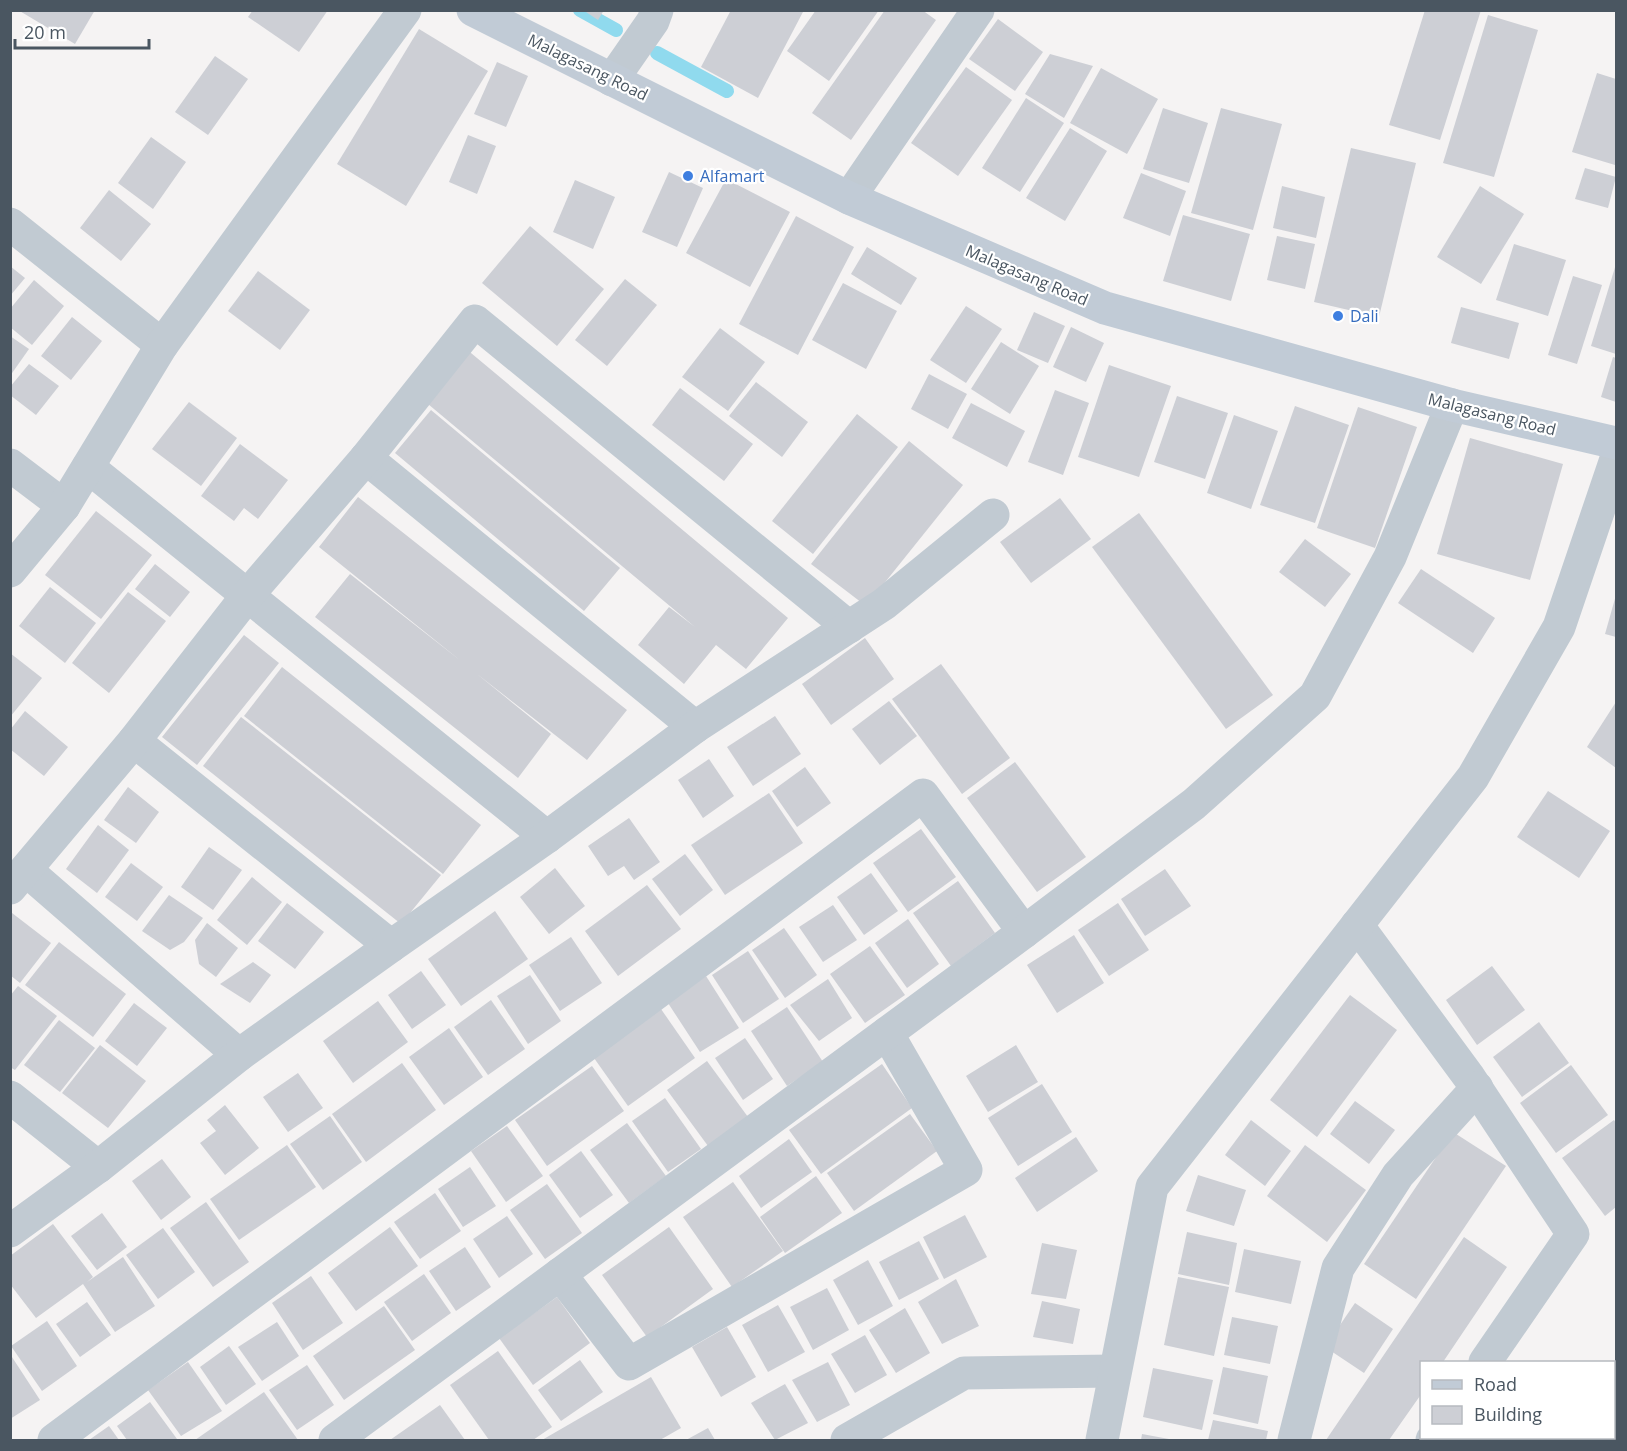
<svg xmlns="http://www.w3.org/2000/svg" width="1627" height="1451" viewBox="0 0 1627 1451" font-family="'Open Sans',sans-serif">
	<rect width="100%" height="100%" fill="#f5f3f3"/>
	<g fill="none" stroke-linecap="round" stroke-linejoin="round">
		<g stroke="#90daee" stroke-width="14">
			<path d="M 580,10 L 616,30"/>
			<path d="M 657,53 L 727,91"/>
		</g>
	</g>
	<g fill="#cdcfd5">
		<path d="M 18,10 L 95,10 L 75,44 Z"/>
		<path d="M 253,10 L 328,10 L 299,52 L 248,17 Z"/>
		<path d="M 583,10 L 604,10 L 598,20 Z"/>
		<path d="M 731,10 L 804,10 L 758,98 L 701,67 Z"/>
		<path d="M 816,10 L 879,10 L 829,81 L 787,51 Z"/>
		<path d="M 885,10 L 922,10 L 936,20 L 851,140 L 812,113 Z"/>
		<path d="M 1425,10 L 1481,10 L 1440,140 L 1389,125 Z"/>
		<path d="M 1488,15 L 1538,30 L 1494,177 L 1443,163 Z"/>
		<path d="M 998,19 L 1043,52 L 1015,91 L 969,59 Z"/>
		<path d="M 419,29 L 488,71 L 406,206 L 337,164 Z"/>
		<path d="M 1050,54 L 1093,66 L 1064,118 L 1025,94 Z"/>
		<path d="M 215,56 L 248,79 L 208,135 L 175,112 Z"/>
		<path d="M 497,62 L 528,76 L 506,127 L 474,114 Z"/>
		<path d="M 966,67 L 1012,100 L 958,176 L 911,143 Z"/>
		<path d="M 1101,68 L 1158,99 L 1127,154 L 1070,123 Z"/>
		<path d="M 1597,73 L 1616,79 L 1615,165 L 1572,152 Z"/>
		<path d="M 1026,98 L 1064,123 L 1020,192 L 982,168 Z"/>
		<path d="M 1163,108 L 1208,123 L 1189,183 L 1143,169 Z"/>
		<path d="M 1221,108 L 1282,124 L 1253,230 L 1191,213 Z"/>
		<path d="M 1070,128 L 1107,151 L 1065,221 L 1026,198 Z"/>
		<path d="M 468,135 L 496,146 L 477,194 L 449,182 Z"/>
		<path d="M 151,137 L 186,162 L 153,209 L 118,183 Z"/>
		<path d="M 1351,148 L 1416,163 L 1379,317 L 1314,302 Z"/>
		<path d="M 1585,168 L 1616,177 L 1608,208 L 1575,199 Z"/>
		<path d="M 669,172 L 703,188 L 677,247 L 642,232 Z"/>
		<path d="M 1141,173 L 1186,191 L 1170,236 L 1123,218 Z"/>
		<path d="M 726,179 L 790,212 L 750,287 L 686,253 Z"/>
		<path d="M 575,180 L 615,197 L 593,249 L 553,232 Z"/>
		<path d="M 1282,186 L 1325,197 L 1316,238 L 1273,228 Z"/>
		<path d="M 1480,186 L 1524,214 L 1481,284 L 1437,257 Z"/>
		<path d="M 109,190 L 151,224 L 121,261 L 80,228 Z"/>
		<path d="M 1183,215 L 1250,234 L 1231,301 L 1163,281 Z"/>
		<path d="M 796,216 L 854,247 L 798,355 L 739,324 Z"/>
		<path d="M 530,226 L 604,289 L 557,346 L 482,283 Z"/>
		<path d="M 1277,236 L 1315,244 L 1305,289 L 1267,280 Z"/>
		<path d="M 1514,244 L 1566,260 L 1548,316 L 1496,300 Z"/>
		<path d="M 867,247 L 917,278 L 901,305 L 851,274 Z"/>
		<path d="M 1616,264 L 1616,354 L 1591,346 Z"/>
		<path d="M 10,266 L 25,278 L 10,296 Z"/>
		<path d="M 258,271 L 310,310 L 280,350 L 228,311 Z"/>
		<path d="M 1573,276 L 1602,285 L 1577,364 L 1548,355 Z"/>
		<path d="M 625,279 L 657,305 L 607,366 L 575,340 Z"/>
		<path d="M 34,280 L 64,306 L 32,345 L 10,327 L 10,309 Z"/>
		<path d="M 843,283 L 897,311 L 866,369 L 812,340 Z"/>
		<path d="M 966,306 L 1002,329 L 966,383 L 930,360 Z"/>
		<path d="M 1461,307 L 1519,323 L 1509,359 L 1451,343 Z"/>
		<path d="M 1034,312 L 1065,326 L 1048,363 L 1017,350 Z"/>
		<path d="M 72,317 L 102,341 L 71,380 L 41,356 Z"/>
		<path d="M 1071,327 L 1104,343 L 1086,382 L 1053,367 Z"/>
		<path d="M 720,328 L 765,362 L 728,411 L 682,377 Z"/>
		<path d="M 10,336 L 29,349 L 10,376 Z"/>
		<path d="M 1001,342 L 1039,366 L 1010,414 L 971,389 Z"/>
		<path d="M 465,348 L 788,618 L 746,669 L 716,645 L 684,684 L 638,645 L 669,607 L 695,627 L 422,399 Z"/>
		<path d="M 1613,357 L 1616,358 L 1616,402 L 1601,397 Z"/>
		<path d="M 29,364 L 59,386 L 36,415 L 10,395 L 10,387 Z"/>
		<path d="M 1109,365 L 1171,386 L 1139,477 L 1078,457 Z"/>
		<path d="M 929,374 L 967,394 L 948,429 L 911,409 Z"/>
		<path d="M 756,382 L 808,422 L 782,457 L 729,416 Z"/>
		<path d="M 680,388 L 753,444 L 724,481 L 652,425 Z"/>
		<path d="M 1055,390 L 1089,403 L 1063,475 L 1028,462 Z"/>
		<path d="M 1177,396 L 1228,413 L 1205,479 L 1154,462 Z"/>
		<path d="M 189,402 L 237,438 L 201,486 L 152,449 Z"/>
		<path d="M 971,403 L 1025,431 L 1007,467 L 952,438 Z"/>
		<path d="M 1295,406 L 1349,425 L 1315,523 L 1260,505 Z"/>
		<path d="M 1358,407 L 1417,427 L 1375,548 L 1317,528 Z"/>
		<path d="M 431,410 L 620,568 L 584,611 L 395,453 Z"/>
		<path d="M 857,414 L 898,447 L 813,554 L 772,521 Z"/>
		<path d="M 1234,415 L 1278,431 L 1251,509 L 1207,493 Z"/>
		<path d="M 1470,438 L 1563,464 L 1530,580 L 1437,554 Z"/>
		<path d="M 909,441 L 963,485 L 866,606 L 811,564 Z"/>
		<path d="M 240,444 L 288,480 L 258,519 L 244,508 L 234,521 L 201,496 Z"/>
		<path d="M 358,497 L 627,710 L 587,760 L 477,674 L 551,734 L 518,778 L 315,617 L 350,574 L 461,661 L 319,547 Z"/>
		<path d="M 1060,498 L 1091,539 L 1031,583 L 1000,542 Z"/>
		<path d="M 96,511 L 152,555 L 101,619 L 45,575 Z"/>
		<path d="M 1139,513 L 1273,695 L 1226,729 L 1092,547 Z"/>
		<path d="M 1305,539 L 1351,574 L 1325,607 L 1279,572 Z"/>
		<path d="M 155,564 L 190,592 L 170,617 L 135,589 Z"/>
		<path d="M 1421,569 L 1495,618 L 1473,653 L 1398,603 Z"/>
		<path d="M 50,587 L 96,623 L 65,663 L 19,626 Z"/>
		<path d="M 128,592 L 166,621 L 109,693 L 72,663 Z"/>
		<path d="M 1616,595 L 1616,637 L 1605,634 Z"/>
		<path d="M 244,635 L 279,663 L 197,765 L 162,737 Z"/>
		<path d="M 865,638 L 894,679 L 831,725 L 802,684 Z"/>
		<path d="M 10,653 L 42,678 L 10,717 Z"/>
		<path d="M 941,664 L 1010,758 L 962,794 L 892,699 Z"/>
		<path d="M 282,667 L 481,825 L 443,874 L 244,716 Z"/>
		<path d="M 889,701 L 917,736 L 880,765 L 852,729 Z"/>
		<path d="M 1616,702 L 1616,768 L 1587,747 Z"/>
		<path d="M 25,711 L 68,747 L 44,776 L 10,749 L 10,730 Z"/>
		<path d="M 775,716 L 801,754 L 753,786 L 727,747 Z"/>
		<path d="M 241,717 L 441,875 L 401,924 L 203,766 Z"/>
		<path d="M 709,759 L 734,796 L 703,818 L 678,780 Z"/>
		<path d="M 1015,762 L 1086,857 L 1037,892 L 967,798 Z"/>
		<path d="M 805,767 L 831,803 L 797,827 L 772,791 Z"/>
		<path d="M 128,787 L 159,812 L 136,843 L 104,820 Z"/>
		<path d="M 1548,791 L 1610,831 L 1579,878 L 1517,837 Z"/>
		<path d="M 769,793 L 803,843 L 725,895 L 691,845 Z"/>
		<path d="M 629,818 L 660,862 L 634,880 L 624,866 L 608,876 L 588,846 Z"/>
		<path d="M 98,825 L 129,850 L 97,893 L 66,869 Z"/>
		<path d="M 921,829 L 956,877 L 908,912 L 873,863 Z"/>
		<path d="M 209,847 L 242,870 L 213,910 L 181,887 Z"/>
		<path d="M 685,854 L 713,890 L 680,916 L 652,879 Z"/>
		<path d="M 131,863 L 163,887 L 137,921 L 105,897 Z"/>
		<path d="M 555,868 L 585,906 L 549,934 L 520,897 Z"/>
		<path d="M 1165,869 L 1191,906 L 1145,936 L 1121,899 Z"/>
		<path d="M 871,873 L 898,911 L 864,935 L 837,897 Z"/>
		<path d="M 252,877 L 282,902 L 247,945 L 217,920 Z"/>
		<path d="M 958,881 L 995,933 L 951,966 L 913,913 Z"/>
		<path d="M 647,885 L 681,929 L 618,976 L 585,931 Z"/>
		<path d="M 169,895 L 203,918 L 184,942 L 170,950 L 142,931 Z"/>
		<path d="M 287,903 L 324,932 L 295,969 L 258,941 Z"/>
		<path d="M 1118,903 L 1149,950 L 1109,976 L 1078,930 Z"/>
		<path d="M 833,905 L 857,940 L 823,962 L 799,927 Z"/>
		<path d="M 495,911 L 528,959 L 461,1006 L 428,959 Z"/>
		<path d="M 12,913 L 51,943 L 20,983 L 10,975 L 10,915 Z"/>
		<path d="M 908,919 L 939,964 L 907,988 L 875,943 Z"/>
		<path d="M 207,923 L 238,948 L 216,977 L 199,964 L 195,940 Z"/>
		<path d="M 784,928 L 817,975 L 785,998 L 752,950 Z"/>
		<path d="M 1074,935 L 1104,983 L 1057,1013 L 1027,965 Z"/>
		<path d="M 571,937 L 602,983 L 560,1011 L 529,965 Z"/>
		<path d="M 59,942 L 126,994 L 93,1037 L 25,985 Z"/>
		<path d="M 870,946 L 905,995 L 865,1023 L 830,974 Z"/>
		<path d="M 748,951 L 779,999 L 743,1023 L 712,975 Z"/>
		<path d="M 253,962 L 271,975 L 250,1003 L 220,984 Z"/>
		<path d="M 1492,966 L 1525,1010 L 1477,1045 L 1446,1000 Z"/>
		<path d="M 421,971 L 446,1005 L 412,1029 L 388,995 Z"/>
		<path d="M 530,975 L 561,1021 L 528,1044 L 497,996 Z"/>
		<path d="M 706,976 L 739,1028 L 700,1052 L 668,1003 Z"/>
		<path d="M 828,979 L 852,1018 L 819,1041 L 790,1005 Z"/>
		<path d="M 18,986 L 57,1016 L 15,1070 L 10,1067 L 10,996 Z"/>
		<path d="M 1350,995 L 1397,1030 L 1317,1137 L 1270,1100 Z"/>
		<path d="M 491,1000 L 525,1049 L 488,1075 L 454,1027 Z"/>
		<path d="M 378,1001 L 408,1042 L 353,1083 L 323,1041 Z"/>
		<path d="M 134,1003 L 167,1028 L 137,1066 L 105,1041 Z"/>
		<path d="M 787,1007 L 823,1062 L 787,1086 L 751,1031 Z"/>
		<path d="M 661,1009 L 695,1058 L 628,1106 L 594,1058 Z"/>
		<path d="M 59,1020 L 95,1048 L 60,1092 L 24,1065 Z"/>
		<path d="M 1539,1022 L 1569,1063 L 1522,1097 L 1493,1057 Z"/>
		<path d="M 449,1028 L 483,1077 L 444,1105 L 409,1057 Z"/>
		<path d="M 745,1038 L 773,1079 L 743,1100 L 715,1058 Z"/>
		<path d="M 100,1045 L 146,1081 L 108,1128 L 62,1093 Z"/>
		<path d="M 1016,1045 L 1038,1082 L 988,1112 L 966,1076 Z"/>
		<path d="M 707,1061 L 748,1117 L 708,1146 L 667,1090 Z"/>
		<path d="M 402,1063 L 436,1110 L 366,1162 L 332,1114 Z"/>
		<path d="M 882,1064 L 912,1108 L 821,1174 L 789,1130 Z"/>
		<path d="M 1571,1065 L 1608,1115 L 1556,1153 L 1520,1103 Z"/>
		<path d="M 592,1066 L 624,1111 L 547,1166 L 515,1120 Z"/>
		<path d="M 298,1073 L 323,1108 L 288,1132 L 263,1097 Z"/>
		<path d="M 1042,1084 L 1072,1132 L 1018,1166 L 988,1118 Z"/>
		<path d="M 665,1098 L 701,1149 L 668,1172 L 632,1121 Z"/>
		<path d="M 1355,1101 L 1395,1130 L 1369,1164 L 1330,1134 Z"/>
		<path d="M 225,1105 L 259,1148 L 225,1175 L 200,1143 L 216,1131 L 207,1120 Z"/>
		<path d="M 910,1114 L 937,1151 L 854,1211 L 827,1173 Z"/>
		<path d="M 330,1116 L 362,1162 L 323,1190 L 290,1144 Z"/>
		<path d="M 1251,1120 L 1291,1151 L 1265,1186 L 1225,1155 Z"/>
		<path d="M 1614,1120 L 1616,1123 L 1616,1207 L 1605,1216 L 1562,1158 Z"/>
		<path d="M 627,1123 L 666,1176 L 629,1203 L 590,1150 Z"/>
		<path d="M 507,1126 L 543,1176 L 506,1202 L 471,1151 Z"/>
		<path d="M 1453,1132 L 1506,1166 L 1416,1299 L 1364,1264 Z"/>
		<path d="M 1076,1137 L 1098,1171 L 1037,1212 L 1015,1178 Z"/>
		<path d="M 789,1139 L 812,1172 L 761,1208 L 739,1176 Z"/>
		<path d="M 287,1145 L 316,1187 L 239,1240 L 210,1199 Z"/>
		<path d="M 1305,1145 L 1366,1190 L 1327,1242 L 1267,1196 Z"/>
		<path d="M 581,1151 L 613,1195 L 580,1218 L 549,1175 Z"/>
		<path d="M 162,1159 L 191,1197 L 161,1220 L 132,1181 Z"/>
		<path d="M 470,1167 L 496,1206 L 463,1227 L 438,1189 Z"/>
		<path d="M 1198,1175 L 1246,1190 L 1234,1226 L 1186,1211 Z"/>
		<path d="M 816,1176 L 842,1213 L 785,1253 L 760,1217 Z"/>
		<path d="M 733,1182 L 783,1251 L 732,1287 L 683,1217 Z"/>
		<path d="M 547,1184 L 582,1233 L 545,1259 L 510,1210 Z"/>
		<path d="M 435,1193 L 461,1231 L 420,1259 L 394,1222 Z"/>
		<path d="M 206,1202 L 249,1262 L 213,1287 L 170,1228 Z"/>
		<path d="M 102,1213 L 127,1247 L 97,1270 L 71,1236 Z"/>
		<path d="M 965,1215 L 987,1257 L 944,1279 L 923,1237 Z"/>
		<path d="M 507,1216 L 533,1254 L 499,1278 L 473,1239 Z"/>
		<path d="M 53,1224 L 93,1277 L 87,1282 L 123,1257 L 155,1306 L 115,1332 L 83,1284 L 36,1318 L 10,1284 L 10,1256 Z"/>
		<path d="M 390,1227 L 418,1266 L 356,1311 L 328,1273 Z"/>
		<path d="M 669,1227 L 713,1289 L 647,1337 L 602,1275 Z"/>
		<path d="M 163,1228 L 195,1272 L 158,1299 L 126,1255 Z"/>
		<path d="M 1187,1232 L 1237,1243 L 1229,1285 L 1178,1274 Z"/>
		<path d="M 1464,1237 L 1507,1267 L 1443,1362 L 1422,1362 L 1422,1393 L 1389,1440 L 1326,1440 Z"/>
		<path d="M 919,1241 L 939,1279 L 899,1300 L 879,1262 Z"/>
		<path d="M 1042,1243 L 1077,1250 L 1066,1299 L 1031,1294 Z"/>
		<path d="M 465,1247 L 491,1287 L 456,1311 L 429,1271 Z"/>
		<path d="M 1244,1249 L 1301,1261 L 1291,1304 L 1235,1292 Z"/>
		<path d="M 868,1260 L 893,1306 L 858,1325 L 833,1280 Z"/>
		<path d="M 424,1274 L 451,1313 L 412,1341 L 384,1302 Z"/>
		<path d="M 311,1276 L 343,1323 L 303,1350 L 272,1303 Z"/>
		<path d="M 1178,1277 L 1229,1287 L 1214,1356 L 1164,1345 Z"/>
		<path d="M 956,1279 L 979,1326 L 942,1344 L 918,1302 Z"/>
		<path d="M 827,1288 L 849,1330 L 813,1350 L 790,1307 Z"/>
		<path d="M 557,1297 L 590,1343 L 533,1385 L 499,1338 Z"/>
		<path d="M 1042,1301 L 1080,1309 L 1073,1344 L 1033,1337 Z"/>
		<path d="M 87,1302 L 111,1335 L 80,1357 L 56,1324 Z"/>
		<path d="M 1355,1303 L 1393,1329 L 1364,1373 L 1325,1347 Z"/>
		<path d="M 778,1305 L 805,1352 L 768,1372 L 742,1325 Z"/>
		<path d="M 384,1306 L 415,1350 L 344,1400 L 313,1356 Z"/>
		<path d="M 905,1308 L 930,1353 L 896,1373 L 869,1330 Z"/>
		<path d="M 1232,1317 L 1278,1326 L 1270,1364 L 1224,1355 Z"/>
		<path d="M 47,1321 L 77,1366 L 42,1391 L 11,1346 Z"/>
		<path d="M 277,1322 L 299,1356 L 262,1381 L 238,1347 Z"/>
		<path d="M 727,1327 L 756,1377 L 721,1397 L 692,1347 Z"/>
		<path d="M 865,1335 L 887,1375 L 855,1393 L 831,1354 Z"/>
		<path d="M 229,1346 L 256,1384 L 226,1405 L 200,1367 Z"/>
		<path d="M 498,1351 L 552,1427 L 533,1440 L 489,1440 L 450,1385 Z"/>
		<path d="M 10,1354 L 40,1400 L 10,1419 Z"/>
		<path d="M 580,1360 L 603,1392 L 561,1421 L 538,1390 Z"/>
		<path d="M 188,1362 L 222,1411 L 181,1436 L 148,1390 Z"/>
		<path d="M 828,1362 L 850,1405 L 817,1422 L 792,1380 Z"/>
		<path d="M 307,1365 L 334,1405 L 297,1430 L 269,1390 Z"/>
		<path d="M 1223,1367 L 1268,1376 L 1258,1424 L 1213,1414 Z"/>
		<path d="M 1153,1368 L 1213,1380 L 1202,1430 L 1143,1417 Z"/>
		<path d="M 651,1377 L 681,1428 L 660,1440 L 542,1440 Z"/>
		<path d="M 785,1384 L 808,1423 L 775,1440 L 751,1403 Z"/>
		<path d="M 264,1392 L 298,1440 L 195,1440 Z"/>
		<path d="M 150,1402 L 177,1439 L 174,1440 L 127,1440 L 117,1426 Z"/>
		<path d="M 440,1405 L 465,1440 L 390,1440 Z"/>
		<path d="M 1213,1420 L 1268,1431 L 1266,1440 L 1208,1440 Z"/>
		<path d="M 109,1426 L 119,1440 L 89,1440 Z"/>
		<path d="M 708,1428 L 715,1440 L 686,1440 Z"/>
		<path d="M 1142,1434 L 1169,1439 L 1169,1440 L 1141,1440 Z"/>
	</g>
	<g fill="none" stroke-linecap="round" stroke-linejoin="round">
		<g stroke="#c1cad2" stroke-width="33">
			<path d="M 612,80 L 653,21 L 657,10"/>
			<path d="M 849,198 L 978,10"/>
			<path d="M 10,224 L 162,345"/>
			<path d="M 366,458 L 695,727"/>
			<path d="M 10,465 L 64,506"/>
			<path d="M 88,467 L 547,837"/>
			<path d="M 10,571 L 64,506 L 162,345 L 405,10"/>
			<path d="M 134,741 L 391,946"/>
			<path d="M 26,870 L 239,1055"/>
			<path d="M 10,888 L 134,741 L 247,596 L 366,458 L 475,321 L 849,627"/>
			<path d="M 1357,925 L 1469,1077 L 1573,1234 L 1485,1362"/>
			<path d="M 10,1097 L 98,1167"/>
			<path d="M 10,1231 L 98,1167 L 239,1055 L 391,946 L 547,837 L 695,727 L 884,604 L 993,515"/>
			<path d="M 560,1274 L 629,1364 L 966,1170 L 887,1033"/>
			<path d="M 54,1440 L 923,795 L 1024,932"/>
			<path d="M 335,1440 L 1024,932 L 1194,804 L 1315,696 L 1390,557 L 1452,405"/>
			<path d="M 847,1440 L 964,1373 L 1114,1371"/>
			<path d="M 1102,1440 L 1152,1187 L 1473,777 L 1559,627 L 1616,459"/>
			<path d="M 1294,1440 L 1338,1268 L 1398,1175 L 1477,1088"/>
			<path d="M 1432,1440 L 1434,1438"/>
		</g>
		<path stroke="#c1cbd6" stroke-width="33" d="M 473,10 L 849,198 L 1105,308 L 1452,405 L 1616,443"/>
	</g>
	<g fill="#3f7fe0" stroke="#fff" stroke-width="2">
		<circle cx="688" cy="176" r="6"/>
		<circle cx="1338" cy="316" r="6"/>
	</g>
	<g text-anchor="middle" stroke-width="4.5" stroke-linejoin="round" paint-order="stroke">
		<g font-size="16" fill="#4a5661" stroke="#fff">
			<text transform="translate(588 67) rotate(26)" y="6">Malagasang Road</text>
			<text transform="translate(1027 275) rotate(23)" y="6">Malagasang Road</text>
			<text transform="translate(1492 414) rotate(14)" y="6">Malagasang Road</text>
		</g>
		<g font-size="16" fill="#366cbe" stroke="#fff" text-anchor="start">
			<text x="700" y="182">Alfamart</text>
			<text x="1350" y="322">Dali</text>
		</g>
	</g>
	<rect width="1627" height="1451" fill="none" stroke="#4a5661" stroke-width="24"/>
	<rect x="1420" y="1361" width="195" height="78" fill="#ffffff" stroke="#b7bbc0" stroke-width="1.5"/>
	<rect x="1432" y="1380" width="30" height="9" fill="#c1cbd6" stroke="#b7bbc0" stroke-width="1.5"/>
	<text x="1474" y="1391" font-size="18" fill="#4a5661">Road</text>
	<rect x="1432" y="1406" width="30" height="18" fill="#cdcfd5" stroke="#b7bbc0" stroke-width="1.5"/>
	<text x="1474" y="1421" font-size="18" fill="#4a5661">Building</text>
	<path d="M15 39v9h134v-9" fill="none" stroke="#4a5661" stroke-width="3"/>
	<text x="24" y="39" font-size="18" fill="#4a5661" stroke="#ffffff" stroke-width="4.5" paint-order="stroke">20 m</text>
</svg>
